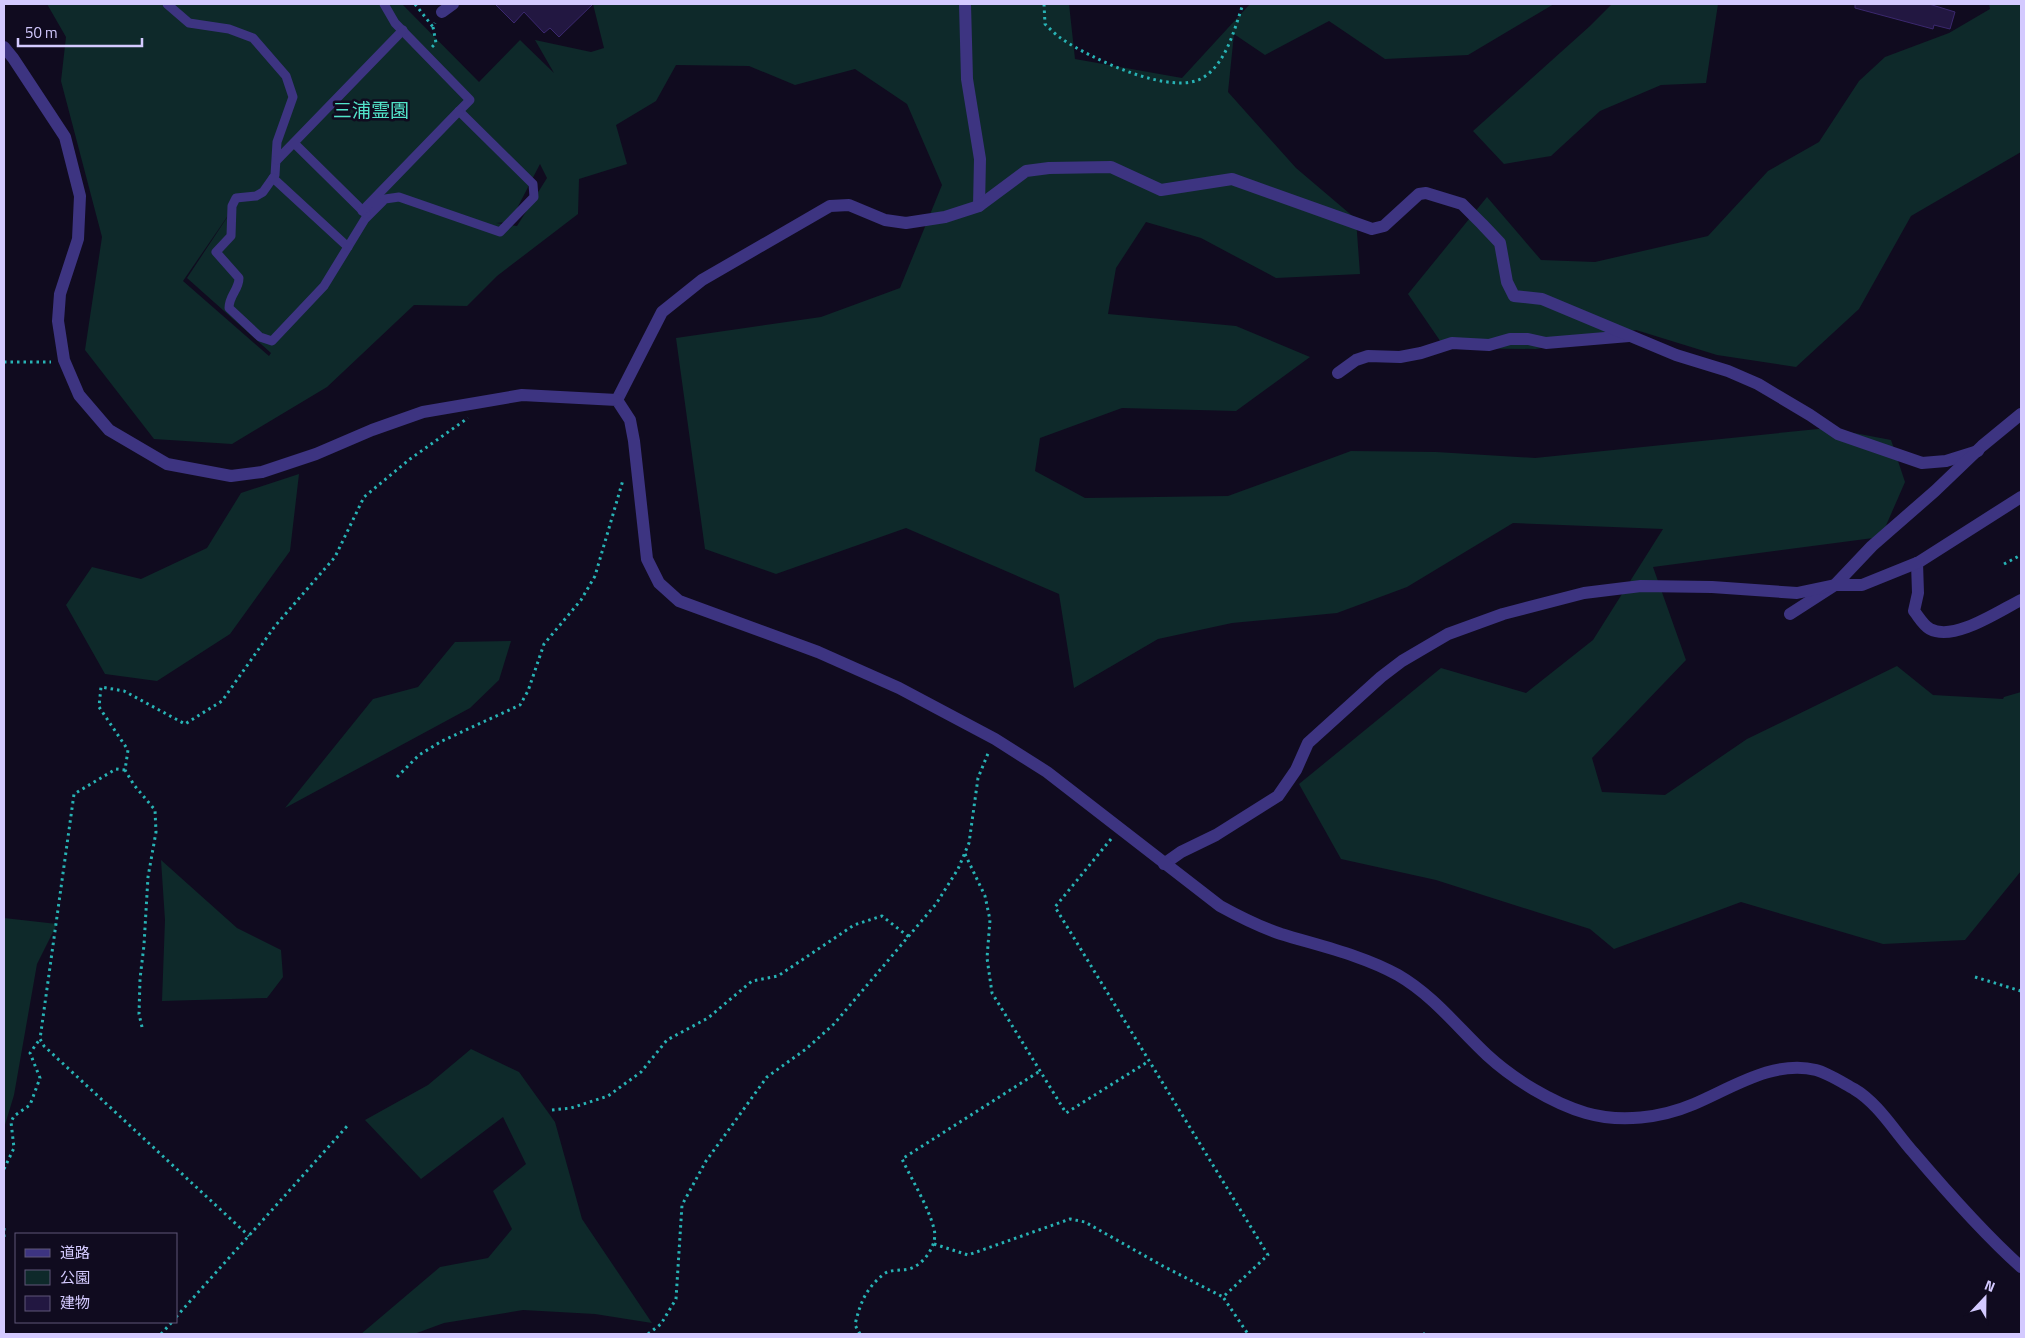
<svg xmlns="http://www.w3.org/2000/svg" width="2025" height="1338" viewBox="0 0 2025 1338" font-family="'Titillium Web','Noto Sans JP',sans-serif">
	<rect width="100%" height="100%" fill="#100b1f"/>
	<g fill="#0e292a" fill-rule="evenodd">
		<path d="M 47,4 L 402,4 L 479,82 L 520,40 L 554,73 L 535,40 L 591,52 L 604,48 L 593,4 L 1069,4 L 1075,59 L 1182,78 L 1250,4 L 1554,4 L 1468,55 L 1385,59 L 1329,21 L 1265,55 L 1234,34 L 1228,92 L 1296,168 L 1356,219 L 1360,274 L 1276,278 L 1201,238 L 1146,222 L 1116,268 L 1108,314 L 1236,326 L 1310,357 L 1236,411 L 1122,408 L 1040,438 L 1035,471 L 1085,498 L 1228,496 L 1351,451 L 1436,452 L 1535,458 L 1828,428 L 1891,440 L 1905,482 L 1881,537 L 1653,567 L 1686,660 L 1592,758 L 1602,792 L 1665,795 L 1747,739 L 1897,666 L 1933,695 L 2003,699 L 2004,697 L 2021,692 L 2021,871 L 1965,940 L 1883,944 L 1741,902 L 1614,949 L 1590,929 L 1436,880 L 1341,859 L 1299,784 L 1441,668 L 1526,693 L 1593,640 L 1663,529 L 1513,523 L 1407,587 L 1337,613 L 1232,623 L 1158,639 L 1074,688 L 1059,594 L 906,528 L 776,574 L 705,549 L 676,338 L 821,317 L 900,288 L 942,185 L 907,104 L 855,69 L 795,85 L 749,66 L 676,65 L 656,101 L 616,125 L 627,164 L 579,179 L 578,214 L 497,276 L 467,306 L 414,305 L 327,387 L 232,444 L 154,439 L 85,350 L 102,237 L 61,81 L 66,37 ZM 540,164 L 547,178 L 517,226 L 496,223 L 510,222 ZM 238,201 L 187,278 L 271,353 L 269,356 L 183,281 Z"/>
		<path d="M 1612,4 L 1718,4 L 1706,83 L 1661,85 L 1600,111 L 1551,156 L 1504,164 L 1473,131 L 1590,26 Z"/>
		<path d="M 1989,4 L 2021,4 L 2021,152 L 1911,216 L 1859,309 L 1796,367 L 1717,355 L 1636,330 L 1536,349 L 1445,348 L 1408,294 L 1487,197 L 1541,260 L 1595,262 L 1708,236 L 1768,171 L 1819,142 L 1859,81 L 1885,57 L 1949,33 L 1990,9 Z"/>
		<path d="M 299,474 L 290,551 L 230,634 L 157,681 L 105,674 L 66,605 L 92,567 L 141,579 L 207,548 L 241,493 Z"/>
		<path d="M 511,641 L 499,680 L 470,708 L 285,808 L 373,699 L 418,687 L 455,642 Z"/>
		<path d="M 161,860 L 237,928 L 281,950 L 283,977 L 267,998 L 162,1001 L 165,920 Z"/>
		<path d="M 4,918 L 57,924 L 37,964 L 14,1095 L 4,1128 Z"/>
		<path d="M 471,1049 L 519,1072 L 555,1122 L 582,1219 L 652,1323 L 595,1314 L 523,1310 L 444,1323 L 414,1334 L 361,1334 L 440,1267 L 488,1258 L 512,1229 L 493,1191 L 526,1164 L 503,1117 L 421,1179 L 365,1120 L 428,1085 Z"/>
	</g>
	<g fill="#221741" stroke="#3b286e">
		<path d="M 495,4 L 593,4 L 559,37 L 550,28 L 544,33 L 524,12 L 514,23 Z"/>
		<path d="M 1855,4 L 1929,4 L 1955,12 L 1950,29 L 1934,25 L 1933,29 L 1855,8 Z"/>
	</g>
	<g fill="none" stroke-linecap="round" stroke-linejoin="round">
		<g stroke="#28b3b5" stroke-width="3" stroke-dasharray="2.5 4" stroke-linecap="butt">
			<path d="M 415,4 L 433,27"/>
			<path d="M 1044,4 L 1045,24 C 1050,29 1056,35 1062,39 C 1090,58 1173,98 1204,77 C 1227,62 1235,27 1243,4"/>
			<path d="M 432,47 L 436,43 L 433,27 L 435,23"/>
			<path d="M 4,362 L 51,362"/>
			<path d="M 2004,564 L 2021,555"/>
			<path d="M 125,770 L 116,769 L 74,794 L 40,1039 L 44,1046 L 249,1236"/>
			<path d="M 397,777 L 419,755 L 442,741 L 520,705 L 528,691 L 544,644 L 581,600 L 595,576 L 623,480"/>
			<path d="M 1111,839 L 1055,907 L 1268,1255 L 1223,1297 L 1248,1334"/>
			<path d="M 965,854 L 985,896 L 990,920 L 987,958 L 992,993 L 1066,1113 L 1149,1061"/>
			<path d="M 1975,977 L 2021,991"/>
			<path d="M 142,1027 L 139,1014 L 140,979 L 144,945 L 148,877 L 156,832 L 155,810 L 134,785 L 125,770 L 128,750 L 99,707 L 101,687 L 124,691 L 185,724 L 222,701 L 275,626 L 335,557 L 364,497 L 410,459 L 468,418"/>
			<path d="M 552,1110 L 571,1108 L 608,1096 L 641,1072 L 667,1040 L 708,1018 L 752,981 L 778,976 L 854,925 L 882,916 L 909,937"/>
			<path d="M 4,1169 L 14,1148 L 11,1122 L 14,1116 L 30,1105 L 40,1078 L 30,1053 L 40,1039"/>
			<path d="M 4,1228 L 4,1237"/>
			<path d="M 934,1244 L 968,1255 L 1070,1219 L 1085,1222 L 1161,1265 L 1223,1297"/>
			<path d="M 176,1317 L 349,1124"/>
			<path d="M 161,1334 L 172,1322"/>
			<path d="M 648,1334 L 661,1324 L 676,1299 L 682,1205 L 706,1161 L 767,1077 L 806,1049 L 834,1024 L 936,904 L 958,869 L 969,843 L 978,778 L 989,751"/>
			<path d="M 860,1334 L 855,1325 C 860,1303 866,1288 884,1274 C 892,1268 905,1272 914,1267 C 926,1261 938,1243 934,1229 C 929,1208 912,1180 902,1159 L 1040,1071"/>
			<path d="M 1423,1334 L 1425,1334"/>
		</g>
		<g stroke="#3d3481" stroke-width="9">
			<path d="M 167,4 L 189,23 L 229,29 L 253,38 L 286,76 L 293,97 L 277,142 L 275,175 L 263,192 L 256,196 L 236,198 L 232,206 L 231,236 L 216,252 L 239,278 C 239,290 229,295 229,308 L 260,337 L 272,341 L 324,286 L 365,219 L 385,199 L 399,197 L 500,232 L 534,197 L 533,184 L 459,111 L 470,100 L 395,23 L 384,4"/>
			<path d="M 294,143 L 366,214"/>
			<path d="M 277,160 L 403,30"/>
			<path d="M 273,178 L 348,247"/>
			<path d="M 362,211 L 459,111"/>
		</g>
		<path stroke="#3d3481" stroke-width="12" d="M 442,12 L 453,4"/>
		<g stroke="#3d3481" stroke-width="12">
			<path d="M 965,4 L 967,79 L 980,159 L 979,206"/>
			<path d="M 1338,373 L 1356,360 L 1368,356 L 1400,357 L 1421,353 L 1452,343 L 1489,345 L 1510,339 L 1528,339 L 1546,343 L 1629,336"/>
			<path d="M 617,400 L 662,312 L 702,280 L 830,206 L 849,205 L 885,220 L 906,223 L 945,217 L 979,206 L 1026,171 L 1049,168 L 1111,167 L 1161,190 L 1232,179 L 1372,229 L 1384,226 L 1419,194 L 1426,193 L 1462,204 L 1482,224 L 1500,243 L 1507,282 L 1514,296 L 1542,299 L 1676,355 L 1728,371 L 1758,384 L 1810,415 L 1838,434 L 1922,463 L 1946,461 L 1978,451"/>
			<path d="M 1917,563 L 1918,593 L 1914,611 C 1919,617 1923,625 1930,629 C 1954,642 1999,611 2021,600"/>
			<path d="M 1790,614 L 1835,585 L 1872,546 L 1935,491 L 1982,446 L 2021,414"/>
			<path d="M 1164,864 L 1181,852 L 1216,835 L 1278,796 L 1296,770 L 1308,743 L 1381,677 L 1402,661 L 1448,634 L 1503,614 L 1584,593 L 1641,586 L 1712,587 L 1797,593 L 1835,585 L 1862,585 L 1919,562 L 2021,497"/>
		</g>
		<path stroke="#3d3481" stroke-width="12" d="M 4,47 L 13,58 L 65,137 L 80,196 L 78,239 L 60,294 L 58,321 L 64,360 L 79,395 L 109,430 L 167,464 L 231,476 L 262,472 L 316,454 L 372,430 L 423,412 L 522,395 L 617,400 L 630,420 L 634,441 L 647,559 L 659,583 L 679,601 L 818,652 L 899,688 L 995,739 L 1047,772 L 1220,906 C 1240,917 1260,927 1281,934 C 1320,946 1362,955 1398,975 C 1434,996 1458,1028 1487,1055 C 1513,1079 1552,1103 1586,1113 C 1621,1123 1661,1118 1694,1104 C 1730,1089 1774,1059 1816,1070 C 1828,1073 1843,1083 1854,1089 C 1878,1103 1895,1132 1913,1152 C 1947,1192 1982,1232 2021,1267"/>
	</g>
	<g text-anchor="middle" stroke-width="5" stroke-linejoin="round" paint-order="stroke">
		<g font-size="19" fill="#52e3c9" stroke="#100b1f">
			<text x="371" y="117">三浦霊園</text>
		</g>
	</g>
	<rect width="2025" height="1338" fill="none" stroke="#d4caff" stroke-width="10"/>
	<rect x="15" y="1233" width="162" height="90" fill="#100b1f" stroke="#5e5779"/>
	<rect x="25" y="1249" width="25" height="8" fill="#3d3481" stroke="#5e5779"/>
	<text x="60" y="1258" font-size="15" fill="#d4caff">道路</text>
	<rect x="25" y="1270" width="25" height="15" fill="#0e292a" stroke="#5e5779"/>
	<text x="60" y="1283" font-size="15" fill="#d4caff">公園</text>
	<rect x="25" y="1296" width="25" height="15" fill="#221741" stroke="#5e5779"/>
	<text x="60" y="1308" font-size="15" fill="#d4caff">建物</text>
	<g transform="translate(1985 1298) rotate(22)" stroke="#100b1f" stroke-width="4" paint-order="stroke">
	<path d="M0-4L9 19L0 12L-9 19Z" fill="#d4caff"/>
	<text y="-8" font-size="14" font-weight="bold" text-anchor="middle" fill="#d4caff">N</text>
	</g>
	<path d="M18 38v8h124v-8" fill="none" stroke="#d4caff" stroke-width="2.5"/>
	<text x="25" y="38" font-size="15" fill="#d4caff" stroke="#100b1f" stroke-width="4" paint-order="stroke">50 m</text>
</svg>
